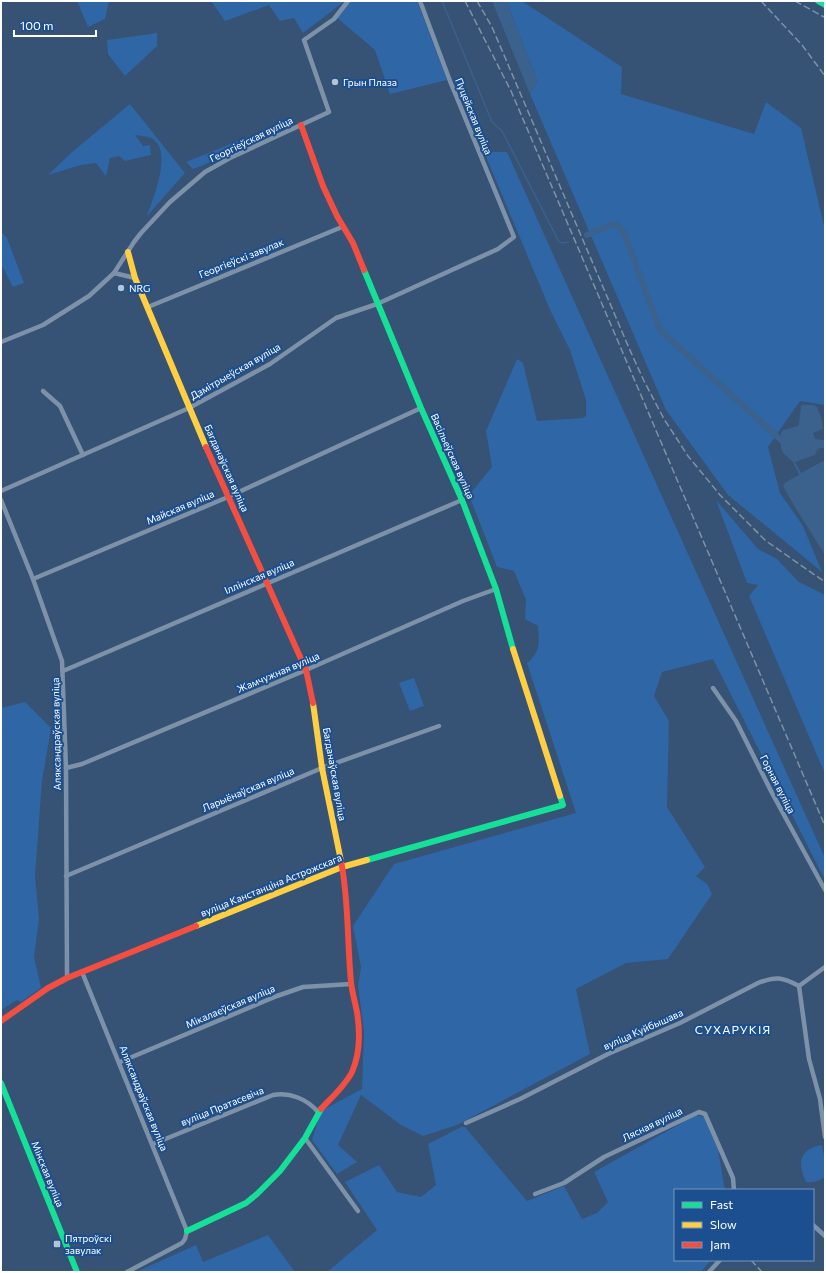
<svg xmlns="http://www.w3.org/2000/svg" width="826" height="1273" viewBox="0 0 826 1273" font-family="Commissioner,sans-serif">
	<rect width="100%" height="100%" fill="#365274"/>
	<g fill="#2f66a5">
		<path d="M 77,1 L 109,1 L 105,19 L 88,27 Z"/>
		<path d="M 211,1 L 345,1 L 303,33 L 294,18 L 280,21 L 269,5 L 225,21 Z"/>
		<path d="M 350,1 L 417,1 L 447,80 L 390,94 L 375,50 L 337,18 Z"/>
		<path d="M 509,1 L 522,1 L 622,67 L 621,94 L 754,134 L 766,102 L 801,128 L 825,230 L 825,405 L 800,401 L 768,447 L 780,493 L 803,526 L 822,572 L 728,495 L 666,410 L 530,94 L 537,81 L 507,2 Z"/>
		<path d="M 157,33 L 157,46 L 125,76 L 108,54 L 107,40 Z"/>
		<path d="M 130,104 L 185,173 L 147,216 C 153,199 174,149 151,138 C 146,136 140,136 135,135 L 143,146 L 150,145 L 151,155 L 125,161 L 119,156 L 110,158 L 106,176 L 96,163 L 81,165 L 48,175 L 72,152 Z"/>
		<path d="M 298,117 L 204,165 L 193,169 L 186,162 Z"/>
		<path d="M 484,152 L 507,152 L 825,858 L 825,880 L 713,659 L 662,672 L 654,696 L 669,721 L 667,807 L 705,867 L 696,876 L 707,884 L 712,894 L 668,959 L 626,963 L 576,989 L 590,1054 L 457,1125 L 423,1136 L 401,1125 L 361,1095 L 338,1145 L 357,1162 L 337,1174 L 312,1140 L 321,1111 L 362,1089 L 364,1032 L 358,985 L 361,967 L 353,926 L 394,864 L 576,813 L 527,663 C 541,652 539,642 538,626 L 525,619 L 526,600 L 514,571 L 497,567 L 469,495 L 492,467 L 486,431 L 517,359 L 523,363 L 537,421 L 583,418 L 586,416 L 586,400 L 570,350 L 551,312 Z"/>
		<path d="M 1,232 L 7,238 L 24,283 L 13,287 L 1,264 Z"/>
		<path d="M 716,500 L 758,549 L 777,559 L 799,582 L 825,595 L 825,774 L 749,596 L 758,585 L 747,583 Z"/>
		<path d="M 414,678 L 424,706 L 410,711 L 399,683 Z"/>
		<path d="M 25,702 L 51,728 L 42,781 L 35,876 L 39,919 L 34,957 L 41,988 L 21,1002 L 17,1000 L 1,1010 L 1,708 Z"/>
		<path d="M 696,1115 L 704,1117 L 718,1150 L 725,1190 L 675,1190 L 675,1260 L 711,1260 L 701,1272 L 327,1272 L 377,1230 L 345,1182 L 379,1165 L 397,1192 L 421,1197 L 436,1185 L 428,1144 L 461,1127 L 465,1127 L 527,1201 L 564,1186 L 582,1219 L 597,1213 L 608,1202 L 594,1172 Z"/>
		<path d="M 822,1145 L 825,1162 L 825,1177 C 819,1181 813,1183 806,1182 C 797,1163 799,1149 822,1145 Z"/>
		<path d="M 268,1235 L 295,1272 L 136,1272 L 196,1245 L 203,1262 Z"/>
	</g>
	<g fill="#3b618d">
		<path d="M 492,1 L 509,1 L 507,2 L 537,81 L 530,94 Z"/>
		<path d="M 803,405 L 814,405 L 817,407 L 822,420 L 823,429 L 813,433 L 815,439 L 825,440 L 825,448 L 820,448 L 817,450 L 815,455 L 795,462 L 801,473 L 825,460 L 825,555 C 811,532 796,510 783,486 L 786,482 L 799,475 L 793,462 L 783,453 L 781,448 L 781,433 L 783,430 L 798,426 L 799,423 L 801,406 Z"/>
	</g>
	<g fill="none" stroke-linecap="round" stroke-linejoin="round">
		<path stroke="#3b618d" stroke-width="1.5" d="M 442,1 L 492,122 L 502,131 L 557,238 L 559,242 L 563,243 L 568,242"/>
		<path stroke="#3b618d" stroke-width="6" d="M 587,235 L 613,224 C 619,225 622,230 625,235 L 658,325 L 662,332 L 782,441"/>
		<g stroke="#7d92a8" stroke-width="4.5">
			<path d="M 114,273 L 135,278"/>
			<path d="M 148,307 L 342,227"/>
			<path d="M 1,342 L 43,325 L 89,296 L 114,273 L 134,242 L 141,233 L 170,202 L 205,172 L 230,158 L 329,112 L 304,40 L 334,19 L 348,1"/>
			<path d="M 43,391 L 60,406 L 83,455"/>
			<path d="M 1,491 L 189,408 L 270,364 L 336,318 L 377,304 L 498,249 L 514,237 L 450,81 L 420,1"/>
			<path d="M 1,500 L 33,579 L 62,661 L 66,768 L 67,978"/>
			<path d="M 33,579 L 228,497 L 421,408"/>
			<path d="M 63,671 L 462,500"/>
			<path d="M 713,688 L 736,721 L 772,793 L 825,890"/>
			<path d="M 66,768 L 82,764 L 306,670 L 463,601 L 496,589"/>
			<path d="M 66,876 L 322,768 L 439,726"/>
			<path d="M 82,972 L 187,1231 L 185,1239 L 182,1243 L 127,1272"/>
			<path d="M 799,986 L 809,1059 L 820,1099 L 825,1137"/>
			<path d="M 799,986 L 825,967"/>
			<path d="M 120,1062 L 277,996 L 303,987 L 351,984"/>
			<path d="M 466,1123 L 520,1099 L 608,1054 L 680,1023 L 758,983 C 776,976 782,977 799,986"/>
			<path d="M 305,1138 L 358,1211"/>
			<path d="M 153,1144 L 273,1095 C 290,1092 307,1099 318,1112"/>
			<path d="M 535,1194 L 564,1183 L 604,1157 L 699,1112 L 705,1114 L 733,1178 L 734,1190"/>
			<path d="M 813,1225 L 825,1236"/>
			<path d="M 709,1272 L 720,1260"/>
		</g>
		<g stroke="#16e098" stroke-width="6">
			<path d="M 818,1 L 825,5"/>
			<path d="M 364,270 L 421,408 L 462,500 L 496,589 L 513,649"/>
			<path d="M 367,860 L 563,805 L 560,796"/>
			<path d="M 1,1083 L 77,1272"/>
			<path d="M 187,1231 L 246,1203 L 257,1194 L 280,1171 L 305,1138 L 321,1109"/>
		</g>
		<g stroke="#ffcf43" stroke-width="6">
			<path d="M 128,252 L 135,278 L 206,447"/>
			<path d="M 513,649 L 560,796"/>
			<path d="M 313,703 L 322,768 L 341,861"/>
			<path d="M 196,926 L 342,867 L 367,860"/>
		</g>
		<g stroke="#f24e42" stroke-width="6">
			<path d="M 301,125 L 323,186 L 337,216 L 353,243 L 364,270"/>
			<path d="M 206,447 L 306,670 L 313,703"/>
			<path d="M 1,1021 L 48,988 L 67,978 L 196,926"/>
			<path d="M 321,1109 C 331,1098 345,1086 352,1072 C 360,1054 360,1031 357,1012 C 355,1002 352,992 351,982 C 347,942 349,901 341,861"/>
		</g>
		<g stroke="#7e92a7" stroke-width="1.5" stroke-dasharray="7 3" stroke-linecap="butt">
			<path d="M 465,1 L 511,91 L 825,826"/>
			<path d="M 477,1 L 492,27 L 629,348 L 644,381 L 664,419 L 688,456 L 720,495 L 766,541 L 825,582"/>
			<path d="M 761,1 L 802,45 L 825,76"/>
			<path d="M 795,1 L 824,17"/>
			<path d="M 751,1260 L 762,1272"/>
		</g>
	</g>
	<g fill="#b9c2ce" stroke="#1b4f8f" stroke-width="1.5">
		<circle cx="335" cy="82" r="4"/>
		<circle cx="121" cy="288" r="4"/>
		<rect x="53" y="1240" width="8" height="8" rx="2"/>
	</g>
	<g text-anchor="middle" stroke-width="4" stroke-linejoin="round" paint-order="stroke">
		<g font-size="10" fill="#fff" stroke="#1b4f8f" text-anchor="start">
			<text x="343" y="86">Грын Плаза</text>
			<text x="129" y="292">NRG</text>
			<text x="65" y="1242">Пятроўскі<tspan x="65" dy="12">завулак</tspan></text>
		</g>
		<g font-size="10" fill="#fff" stroke="#1b4f8f">
			<text transform="translate(474 116) rotate(68)" y="4">Пуцейская вуліца</text>
			<text transform="translate(251 139) rotate(-26)" y="4">Георгіеўская вуліца</text>
			<text transform="translate(241 258) rotate(-22)" y="4">Георгіеўскі завулак</text>
			<text transform="translate(235 371) rotate(-30)" y="4">Дзмітрыеўская вуліца</text>
			<text transform="translate(453 456) rotate(66)" y="4">Васільеўская вуліца</text>
			<text transform="translate(227 468) rotate(66)" y="4">Багданаўская вуліца</text>
			<text transform="translate(180 507) rotate(-23)" y="4">Майская вуліца</text>
			<text transform="translate(259 576) rotate(-23)" y="4">Іллінская вуліца</text>
			<text transform="translate(278 672) rotate(-23)" y="4">Жамчужная вуліца</text>
			<text transform="translate(56 734) rotate(-91)" y="4">Аляксандраўская вуліца</text>
			<text transform="translate(335 774) rotate(80)" y="4">Багданаўская вуліца</text>
			<text transform="translate(778 784) rotate(63)" y="4">Горная вуліца</text>
			<text transform="translate(248 789) rotate(-23)" y="4">Ларыёнаўская вуліца</text>
			<text transform="translate(271 885) rotate(-22)" y="4">вуліца Канстанціна Астрожскага</text>
			<text transform="translate(230 1006) rotate(-23)" y="4">Мікалаеўская вуліца</text>
			<text transform="translate(643 1029) rotate(-24)" y="4">вуліца Куйбышава</text>
			<text transform="translate(144 1098) rotate(68)" y="4">Аляксандраўская вуліца</text>
			<text transform="translate(222 1106) rotate(-22)" y="4">вуліца Пратасевіча</text>
			<text transform="translate(652 1124) rotate(-26)" y="4">Лясная вуліца</text>
			<text transform="translate(48 1174) rotate(68)" y="4">Мінская вуліца</text>
		</g>
		<g font-size="12" letter-spacing="1" fill="#fff" stroke="#1b4f8f">
			<text x="733" y="1034">СУХАРУКІЯ</text>
		</g>
	</g>
	<rect width="826" height="1273" fill="none" stroke="#ffffff" stroke-width="4"/>
	<rect x="674" y="1189" width="140" height="72" fill="#1b4f8f" stroke="#7695bc"/>
	<rect x="682" y="1202" width="20" height="6" fill="#16e098" stroke="#7695bc"/>
	<text x="710" y="1209" font-size="12" fill="#ffffff">Fast</text>
	<rect x="682" y="1222" width="20" height="6" fill="#ffcf43" stroke="#7695bc"/>
	<text x="710" y="1229" font-size="12" fill="#ffffff">Slow</text>
	<rect x="682" y="1242" width="20" height="6" fill="#f24e42" stroke="#7695bc"/>
	<text x="710" y="1249" font-size="12" fill="#ffffff">Jam</text>
	<path d="M14 30v6h82v-6" fill="none" stroke="#ffffff" stroke-width="2"/>
	<text x="20" y="30" font-size="12" fill="#ffffff" stroke="#1b4f8f" stroke-width="3" paint-order="stroke">100 m</text>
</svg>
